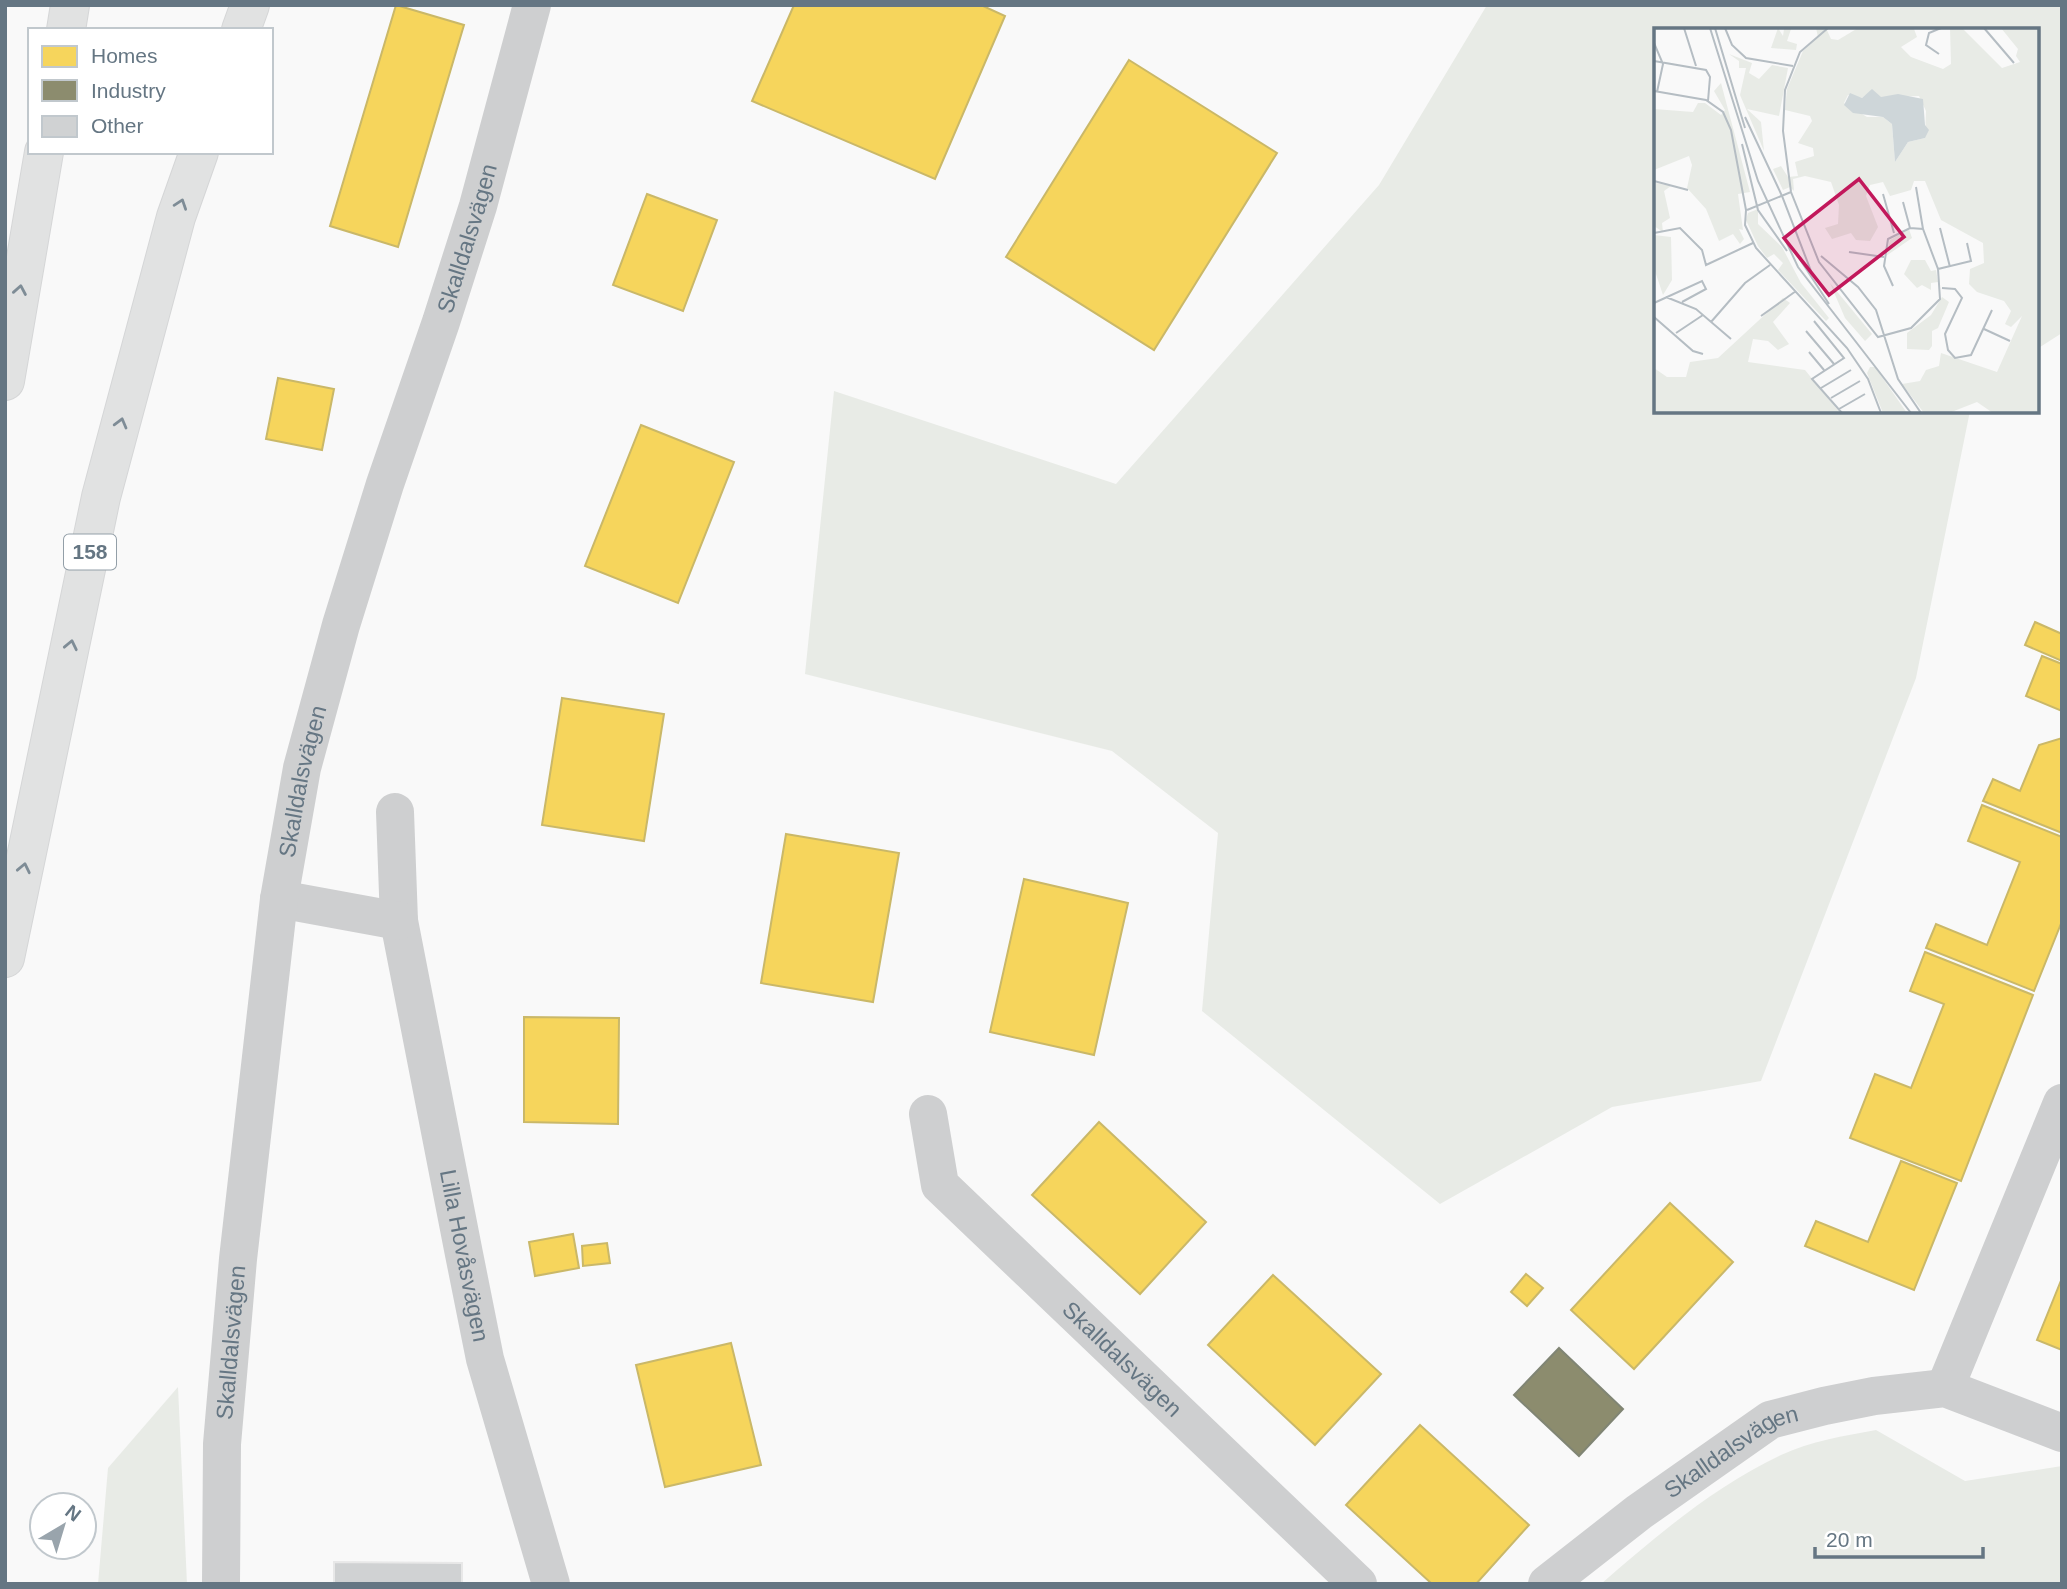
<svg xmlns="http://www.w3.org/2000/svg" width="2067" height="1589" viewBox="0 0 2067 1589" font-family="Helvetica,sans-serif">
	<rect width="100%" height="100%" fill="#f9f9f9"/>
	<g fill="#e8ebe6">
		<path d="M 1487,5 L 2062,5 L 2062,333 L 2037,349 L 2037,30 L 1656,30 L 1656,411 L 1970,411 L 1916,678 L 1761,1081 L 1612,1107 L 1440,1204 L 1202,1011 L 1218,833 L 1112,751 L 805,674 L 834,391 L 1116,484 L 1379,185 Z"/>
		<path d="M 178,1387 L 187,1584 L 98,1584 L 108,1468 Z"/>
		<path d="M 1876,1430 L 1965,1481 L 2062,1466 L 2062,1584 L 1601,1584 C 1656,1536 1715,1486 1781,1455 C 1811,1441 1844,1436 1876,1430 Z"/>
	</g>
	<g fill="#f6d55c" stroke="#cab868" stroke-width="2">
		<path d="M 396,5 L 464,25 L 398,247 L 330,226 Z"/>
		<path d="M 794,5 L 981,5 L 1005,16 L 935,179 L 752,101 Z"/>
		<path d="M 1129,60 L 1277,153 L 1154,350 L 1006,257 Z"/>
		<path d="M 647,194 L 717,220 L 683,311 L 613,285 Z"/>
		<path d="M 278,378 L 334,389 L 322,450 L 266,439 Z"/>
		<path d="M 641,425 L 734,462 L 678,603 L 585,566 Z"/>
		<path d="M 2035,622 L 2062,634 L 2062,661 L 2025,645 Z"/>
		<path d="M 2042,656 L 2062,664 L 2062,711 L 2026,696 Z"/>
		<path d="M 562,698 L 664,714 L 644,841 L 542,825 Z"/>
		<path d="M 2062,738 L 2062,833 L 1983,801 L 1993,779 L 2020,791 L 2039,745 Z"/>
		<path d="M 1982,805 L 2062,837 L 2062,921 L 2034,991 L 1926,948 L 1936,924 L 1987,945 L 2020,862 L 1968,841 Z"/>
		<path d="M 786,834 L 899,853 L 873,1002 L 761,983 Z"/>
		<path d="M 1024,879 L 1128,903 L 1094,1055 L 990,1032 Z"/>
		<path d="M 1925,952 L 2033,995 L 1961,1181 L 1850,1138 L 1875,1074 L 1911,1088 L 1944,1004 L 1910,991 Z"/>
		<path d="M 524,1017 L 619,1018 L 618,1124 L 524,1122 Z"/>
		<path d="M 1099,1122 L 1206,1222 L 1140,1294 L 1032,1195 Z"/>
		<path d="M 1901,1161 L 1957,1183 L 1914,1290 L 1805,1246 L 1816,1221 L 1868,1242 Z"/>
		<path d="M 1670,1203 L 1733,1262 L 1634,1369 L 1571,1310 Z"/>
		<path d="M 573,1234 L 579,1268 L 535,1276 L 529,1242 Z"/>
		<path d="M 607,1243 L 610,1263 L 583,1266 L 582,1246 Z"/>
		<path d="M 1526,1274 L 1543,1288 L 1527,1306 L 1511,1292 Z"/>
		<path d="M 1273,1275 L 1381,1374 L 1315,1445 L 1208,1345 Z"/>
		<path d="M 2062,1278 L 2062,1350 L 2037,1340 Z"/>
		<path d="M 731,1343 L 761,1465 L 665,1487 L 636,1365 Z"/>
		<path d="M 1420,1425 L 1529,1525 L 1476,1584 L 1432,1584 L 1346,1505 Z"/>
	</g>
	<path fill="#8c8c6e" stroke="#808574" stroke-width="2" d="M 1559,1348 L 1623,1409 L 1579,1456 L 1514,1395 Z"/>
	<path fill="#d0d2d3" stroke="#e8e8e8" stroke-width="2" d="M 334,1562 L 462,1563 L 462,1584 L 334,1584 Z"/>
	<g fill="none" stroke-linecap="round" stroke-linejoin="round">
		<defs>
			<g id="primary">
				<path d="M 66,30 L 70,5"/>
				<path d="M 241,30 L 250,5"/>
				<path d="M 5,381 L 44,152"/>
				<path d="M 5,958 L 101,497 L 176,217 L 199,152"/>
			</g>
		</defs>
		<use href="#primary" stroke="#d5d6d7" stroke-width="40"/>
		<g stroke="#cecfd0" stroke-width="38">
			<path id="s1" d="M 395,812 L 399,921 L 464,1254 L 485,1359 L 551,1584"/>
			<path d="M 279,899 L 399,921"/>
			<path id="s2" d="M 928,1114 L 940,1185 L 1358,1584"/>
			<path d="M 1945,1388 L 2062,1103"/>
			<path id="s3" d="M 221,1584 L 222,1444 L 238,1259 L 279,899 L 302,768 L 341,625 L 385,484 L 441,322 L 478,206 L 532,5"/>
			<path id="s4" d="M 1547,1584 L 1639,1512 L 1770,1420 L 1824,1406 L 1874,1396 L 1945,1388 L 2062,1433"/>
		</g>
		<use href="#primary" stroke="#e1e2e2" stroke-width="38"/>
	</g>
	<defs><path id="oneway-chevron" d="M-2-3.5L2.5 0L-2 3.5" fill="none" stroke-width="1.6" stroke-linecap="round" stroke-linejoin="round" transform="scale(1.75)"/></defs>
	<g stroke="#7e8c96">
		<use href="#oneway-chevron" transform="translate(181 204) rotate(-71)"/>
		<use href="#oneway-chevron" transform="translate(20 290) rotate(-80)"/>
		<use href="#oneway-chevron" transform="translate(121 423) rotate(-75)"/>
		<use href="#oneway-chevron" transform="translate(71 645) rotate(-78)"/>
		<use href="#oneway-chevron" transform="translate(24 868) rotate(-78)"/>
	</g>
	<g text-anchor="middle" stroke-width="7" stroke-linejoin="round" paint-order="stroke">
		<rect fill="#fff" stroke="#939fa8" stroke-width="2" x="64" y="534.5" width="52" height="35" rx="5"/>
		<g font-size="21" font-weight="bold" fill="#657683">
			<text x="90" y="559">158</text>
		</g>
		<g font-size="23" fill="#657683" stroke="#fff">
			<text dy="8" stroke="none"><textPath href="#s3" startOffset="1376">Skalldalsvägen</textPath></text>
			<text dy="8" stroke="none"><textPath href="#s3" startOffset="808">Skalldalsvägen</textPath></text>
			<text dy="8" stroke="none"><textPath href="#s1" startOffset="450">Lilla Hovåsvägen</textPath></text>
			<text dy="8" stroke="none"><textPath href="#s3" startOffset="242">Skalldalsvägen</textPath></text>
			<text dy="8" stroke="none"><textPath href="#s2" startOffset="324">Skalldalsvägen</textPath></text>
			<text dy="8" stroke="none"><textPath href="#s4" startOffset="228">Skalldalsvägen</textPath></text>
		</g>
	</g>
	<g transform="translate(1654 28)">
		<rect width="385" height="385" fill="#f9f9f9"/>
		<path d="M 124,0 L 129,8 L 130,1 L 137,1 L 133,13 L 143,16 L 142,22 L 117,20 ZM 162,0 L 172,0 L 177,11 L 184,12 L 204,0 L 260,1 L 263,9 L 247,19 L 257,29 L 289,41 L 297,36 L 296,0 L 308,0 L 348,40 L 366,34 L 362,28 L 364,21 L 347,0 L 385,0 L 385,385 L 339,385 L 323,374 L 295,385 L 270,385 L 248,356 L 266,353 L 272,342 L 285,338 L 287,325 L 343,344 L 368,288 L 357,299 L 351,296 L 357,283 L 350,273 L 323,264 L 315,256 L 316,241 L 330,235 L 329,215 L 287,192 L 271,153 L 260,153 L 257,162 L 236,168 L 229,154 L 216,157 L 212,168 L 224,199 L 216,213 L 202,212 L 197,205 L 178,211 L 171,200 L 184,196 L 185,177 L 177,154 L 151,148 L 139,151 L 140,163 L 136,159 L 129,162 L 119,141 L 127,138 L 134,149 L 144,148 L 141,134 L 160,128 L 159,120 L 144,115 L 158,93 L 156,88 L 131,82 L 133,61 L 149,23 L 164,9 ZM 218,62 L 226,69 L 265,68 L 272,83 L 271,110 L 254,114 L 241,134 L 238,96 L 229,89 L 213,89 L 190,75 L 194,67 L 208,70 ZM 75,26 L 98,35 L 95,45 L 105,51 L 118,37 L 134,40 L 125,88 L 93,81 L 107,94 L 110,123 L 86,67 L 92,40 L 85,40 L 85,33 ZM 67,55 L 96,164 L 84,166 L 89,202 L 85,201 L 90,211 L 86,216 L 79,206 L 65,213 L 52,181 L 33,160 L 38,137 L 35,128 L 0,142 L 0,81 L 39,84 L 44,75 L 51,75 L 67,87 L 71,82 L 60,63 ZM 2,155 L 17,158 L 10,163 L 16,190 L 8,195 L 9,204 L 0,198 ZM 104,181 L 104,196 L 128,219 L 147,255 L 175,290 L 172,293 L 124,242 L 129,235 L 120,226 L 113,230 L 104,218 L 92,192 L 94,185 ZM 255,201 L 258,210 L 232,228 L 236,212 ZM 0,207 L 17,209 L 18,252 L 9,267 L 0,240 ZM 257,232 L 271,232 L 277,243 L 282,242 L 284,254 L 277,255 L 277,262 L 268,257 L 263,260 L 250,246 ZM 176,255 L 218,306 L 211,313 L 191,290 ZM 288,269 L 295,274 L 284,300 L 278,303 L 278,318 L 275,322 L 253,321 L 253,305 L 277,287 ZM 129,270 L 136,275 L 119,294 L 135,316 L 124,322 L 114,313 L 99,311 L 94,334 L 151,342 L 186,385 L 0,385 L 0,340 L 13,349 L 32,349 L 36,334 L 64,330 ZM 216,339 L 221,339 L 253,385 L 229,385 L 213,345 Z" fill="#e8ebe6" fill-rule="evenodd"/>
		<path d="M 218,61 L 227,69 L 244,66 L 269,71 L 271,97 L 275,102 L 271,110 L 254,114 L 241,134 L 238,96 L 229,89 L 199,85 L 190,77 L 196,65 L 208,70 Z" fill="#ced6d9"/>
		<path fill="none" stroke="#b5bdc3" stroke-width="2" d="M 30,0 L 42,38M 56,0 L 104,153 L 144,239 L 257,385M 61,0 L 91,100M 71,0 L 78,17 L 92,30 L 139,38M 174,0 L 146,24 L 131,62 L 129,103 L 137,164 L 165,234 L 224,309 L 257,300 L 286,271 L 284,241 L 269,201 L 256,200 L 234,211 L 230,238 L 239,258M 330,0 L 360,35M 0,15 L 9,36 L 3,64M 285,26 L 272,17 L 275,5 L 287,0M 0,33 L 52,42 L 56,49 L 54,73M 0,63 L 52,72 L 69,84 L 77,102 L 92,182M 91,89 L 128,168 L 157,243M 88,116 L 104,182 L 133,223M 0,153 L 34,162M 262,159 L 269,201M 229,166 L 240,205M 249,174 L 256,200M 92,182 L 91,197 L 102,220 L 193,320 L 214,351 L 227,385M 93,182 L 137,164M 286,200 L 296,239M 0,205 L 26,200 L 48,222 L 52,237 L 99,215M 195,224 L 230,229M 167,228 L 204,259 L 222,282 L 244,351 L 267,385M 145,230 L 175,276M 284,241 L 317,233 L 313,215M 288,260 L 301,261 L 308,270 L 291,306 L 294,322 L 301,330 L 317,327 L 338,282M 12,269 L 42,281 L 77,311M 0,275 L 48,253 L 52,261 L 28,274M 107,288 L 142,263M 0,289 L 39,323 L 49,326M 160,293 L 190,330 L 158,351 L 188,385M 57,294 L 91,255 L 116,237M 330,301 L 356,313M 152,303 L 180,336M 22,305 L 49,287M 155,324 L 170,342M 167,360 L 197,342M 177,370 L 206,353M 185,381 L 211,366"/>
		<path fill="#c2185b" fill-opacity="0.15" stroke="#c2185b" stroke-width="3.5" d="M 205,151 L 250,209 L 175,267 L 130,210 Z"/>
		<rect width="385" height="385" fill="none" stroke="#657683" stroke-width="3.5"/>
	</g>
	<rect width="2067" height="1589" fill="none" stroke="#657683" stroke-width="14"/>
	<rect x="28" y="28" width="245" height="126" fill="#ffffff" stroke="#c1c8cd" stroke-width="2"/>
	<rect x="42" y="46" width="35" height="21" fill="#f6d55c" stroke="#c1c8cd" stroke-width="2"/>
	<text x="91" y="63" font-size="21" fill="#657683">Homes</text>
	<rect x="42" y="80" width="35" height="21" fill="#8c8c6e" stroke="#c1c8cd" stroke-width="2"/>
	<text x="91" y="98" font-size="21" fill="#657683">Industry</text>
	<rect x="42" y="116" width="35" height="21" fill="#d0d2d3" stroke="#c1c8cd" stroke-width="2"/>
	<text x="91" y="133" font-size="21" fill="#657683">Other</text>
	<g transform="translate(63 1526) rotate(38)"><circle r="33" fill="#ffffff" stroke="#c1c8cd" stroke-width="2"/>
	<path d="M0-5L12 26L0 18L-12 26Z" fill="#99a4ac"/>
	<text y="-10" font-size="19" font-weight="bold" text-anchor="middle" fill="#657683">N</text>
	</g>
	<path d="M1815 1547v10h168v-10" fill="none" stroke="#657683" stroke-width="3.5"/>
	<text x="1826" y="1547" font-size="21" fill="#657683" stroke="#ffffff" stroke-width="5" paint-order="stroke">20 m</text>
</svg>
